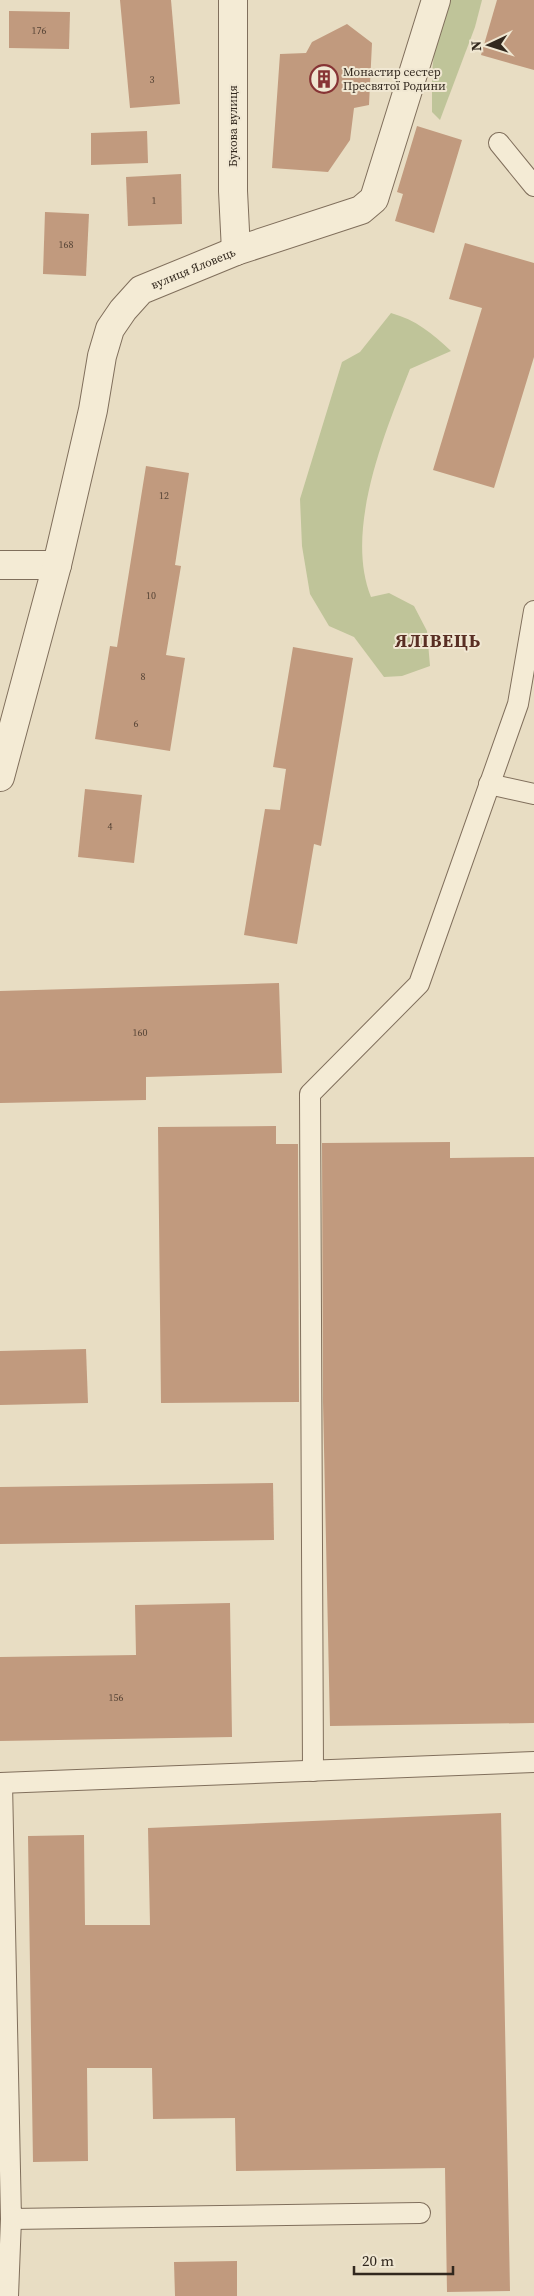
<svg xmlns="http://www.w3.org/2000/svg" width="534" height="2296" viewBox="0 0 534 2296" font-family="'Source Serif 4',serif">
	<rect width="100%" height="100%" fill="#e8ddc3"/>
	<g fill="#bfc499">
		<path d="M 440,0 L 482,0 L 475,27 L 440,120 L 432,112 L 432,72 Z"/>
		<path d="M 391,313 C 416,320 432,333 451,351 L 410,369 C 385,432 344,530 371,597 L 389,593 L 414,606 L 427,631 L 430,666 L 402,676 L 384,677 L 354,637 L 329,626 L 310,594 L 302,546 L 300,499 L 342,362 L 360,352 Z"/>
	</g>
	<g fill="#c19a7e">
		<path d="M 120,0 L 171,0 L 180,104 L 130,108 Z"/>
		<path d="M 497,0 L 534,0 L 534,70 L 481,55 Z"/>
		<path d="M 9,11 L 70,12 L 69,49 L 9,48 Z"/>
		<path d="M 347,24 L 372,43 L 369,105 L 354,108 L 350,140 L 328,172 L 272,168 L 280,54 L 306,53 L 312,42 Z"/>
		<path d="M 417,126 L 462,140 L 434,233 L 395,221 L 403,194 L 397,192 Z"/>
		<path d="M 147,131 L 148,163 L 91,165 L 91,133 Z"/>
		<path d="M 181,174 L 182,224 L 128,226 L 126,177 Z"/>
		<path d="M 45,212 L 89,214 L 86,276 L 43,274 Z"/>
		<path d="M 465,243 L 534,263 L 534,357 L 494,488 L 433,470 L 482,308 L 449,299 Z"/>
		<path d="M 146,466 L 189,473 L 175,565 L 181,566 L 166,655 L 185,658 L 170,751 L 95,739 L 110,646 L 117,647 Z"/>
		<path d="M 293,647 L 353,658 L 321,846 L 314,844 L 297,944 L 244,935 L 265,809 L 280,810 L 286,769 L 273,767 Z"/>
		<path d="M 85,789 L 142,795 L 134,863 L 78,857 Z"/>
		<path d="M 279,983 L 282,1073 L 146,1077 L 146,1100 L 0,1103 L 0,991 Z"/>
		<path d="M 276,1126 L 276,1144 L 298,1144 L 299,1402 L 161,1403 L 158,1127 Z"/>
		<path d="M 450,1142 L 450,1158 L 534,1157 L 534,1723 L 330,1726 L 323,1402 L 322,1143 Z"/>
		<path d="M 86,1349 L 88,1403 L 0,1405 L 0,1351 Z"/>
		<path d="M 273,1483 L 274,1540 L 0,1544 L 0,1487 Z"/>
		<path d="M 230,1603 L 232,1737 L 0,1741 L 0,1657 L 136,1655 L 135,1605 Z"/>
		<path d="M 501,1813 L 510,2291 L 447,2292 L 445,2168 L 236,2171 L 235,2118 L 153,2119 L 152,2068 L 87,2068 L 88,2161 L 33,2162 L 28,1836 L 84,1835 L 85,1925 L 150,1925 L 148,1828 Z"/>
		<path d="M 237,2261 L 237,2296 L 175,2296 L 174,2262 Z"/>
	</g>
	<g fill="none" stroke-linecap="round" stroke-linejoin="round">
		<defs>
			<g id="lane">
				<path d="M 499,143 L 534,186"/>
				<path d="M 489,784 L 534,794"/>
				<path d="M 313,1771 L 310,1094 L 419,984 L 518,704 L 534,611"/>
				<path d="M 0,1783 L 534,1762"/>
				<path d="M 2,1783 L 11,2219 L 420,2213"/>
				<path d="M 8,2296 L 11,2219"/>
			</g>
			<g id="street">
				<path d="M 233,0 L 233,191 L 236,251"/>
				<path d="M 0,565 L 57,565"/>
				<path id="s1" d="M 0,777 L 57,565 L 93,410 L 102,356 L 110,329 L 123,310 L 141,290 L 236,251 L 361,210 L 374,199 L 436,0"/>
			</g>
		</defs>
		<use href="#lane" stroke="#806f5c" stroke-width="22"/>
		<use href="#street" stroke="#806f5c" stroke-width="30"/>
		<use href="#lane" stroke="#f4ebd5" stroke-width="20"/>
		<use href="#street" stroke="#f4ebd5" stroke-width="28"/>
	</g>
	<defs>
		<symbol id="building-ring" viewBox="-11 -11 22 22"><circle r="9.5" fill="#f0e7d2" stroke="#873435" stroke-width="1.5"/><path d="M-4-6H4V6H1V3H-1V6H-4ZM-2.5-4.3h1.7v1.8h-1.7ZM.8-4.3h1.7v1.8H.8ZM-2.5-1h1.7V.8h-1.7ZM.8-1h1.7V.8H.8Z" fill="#873435"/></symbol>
	</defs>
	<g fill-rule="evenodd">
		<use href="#building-ring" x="308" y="63" width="32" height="32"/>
	</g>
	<g text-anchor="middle" stroke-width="4" stroke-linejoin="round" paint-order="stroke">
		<g font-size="10" fill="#564436">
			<text x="39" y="34">176</text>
			<text x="152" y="83">3</text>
			<text x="154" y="204">1</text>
			<text x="66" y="248">168</text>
			<text x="164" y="499">12</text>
			<text x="151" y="599">10</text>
			<text x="143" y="680">8</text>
			<text x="136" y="727">6</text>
			<text x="110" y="830">4</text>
			<text x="140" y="1036">160</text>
			<text x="116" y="1701">156</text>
		</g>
		<g font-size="12" fill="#32281e" stroke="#f0e7d2" text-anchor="start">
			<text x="343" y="76">Монастир сестер<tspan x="343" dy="14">Пресвятої Родини</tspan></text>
		</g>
		<g font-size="12" fill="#32281e" stroke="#f0e7d2">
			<text transform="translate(233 126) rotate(-90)" y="4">Букова вулиця</text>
			<text dy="4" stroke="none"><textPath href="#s1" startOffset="568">вулиця Яловець</textPath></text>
		</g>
		<g font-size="18" font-weight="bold" letter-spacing="1" fill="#592e23" stroke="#f0e7d2">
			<text x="438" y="647">ЯЛІВЕЦЬ</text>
		</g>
	</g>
	<g transform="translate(489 45) rotate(266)" stroke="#f0e7d2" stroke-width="4" paint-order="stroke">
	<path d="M0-4L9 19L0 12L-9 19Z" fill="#32281e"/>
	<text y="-8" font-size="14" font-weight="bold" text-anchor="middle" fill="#32281e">N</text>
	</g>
	<path d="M354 2266v8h99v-8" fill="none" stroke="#32281e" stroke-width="2.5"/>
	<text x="362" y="2266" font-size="15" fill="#32281e" stroke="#f0e7d2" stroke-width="4" paint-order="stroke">20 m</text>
</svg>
